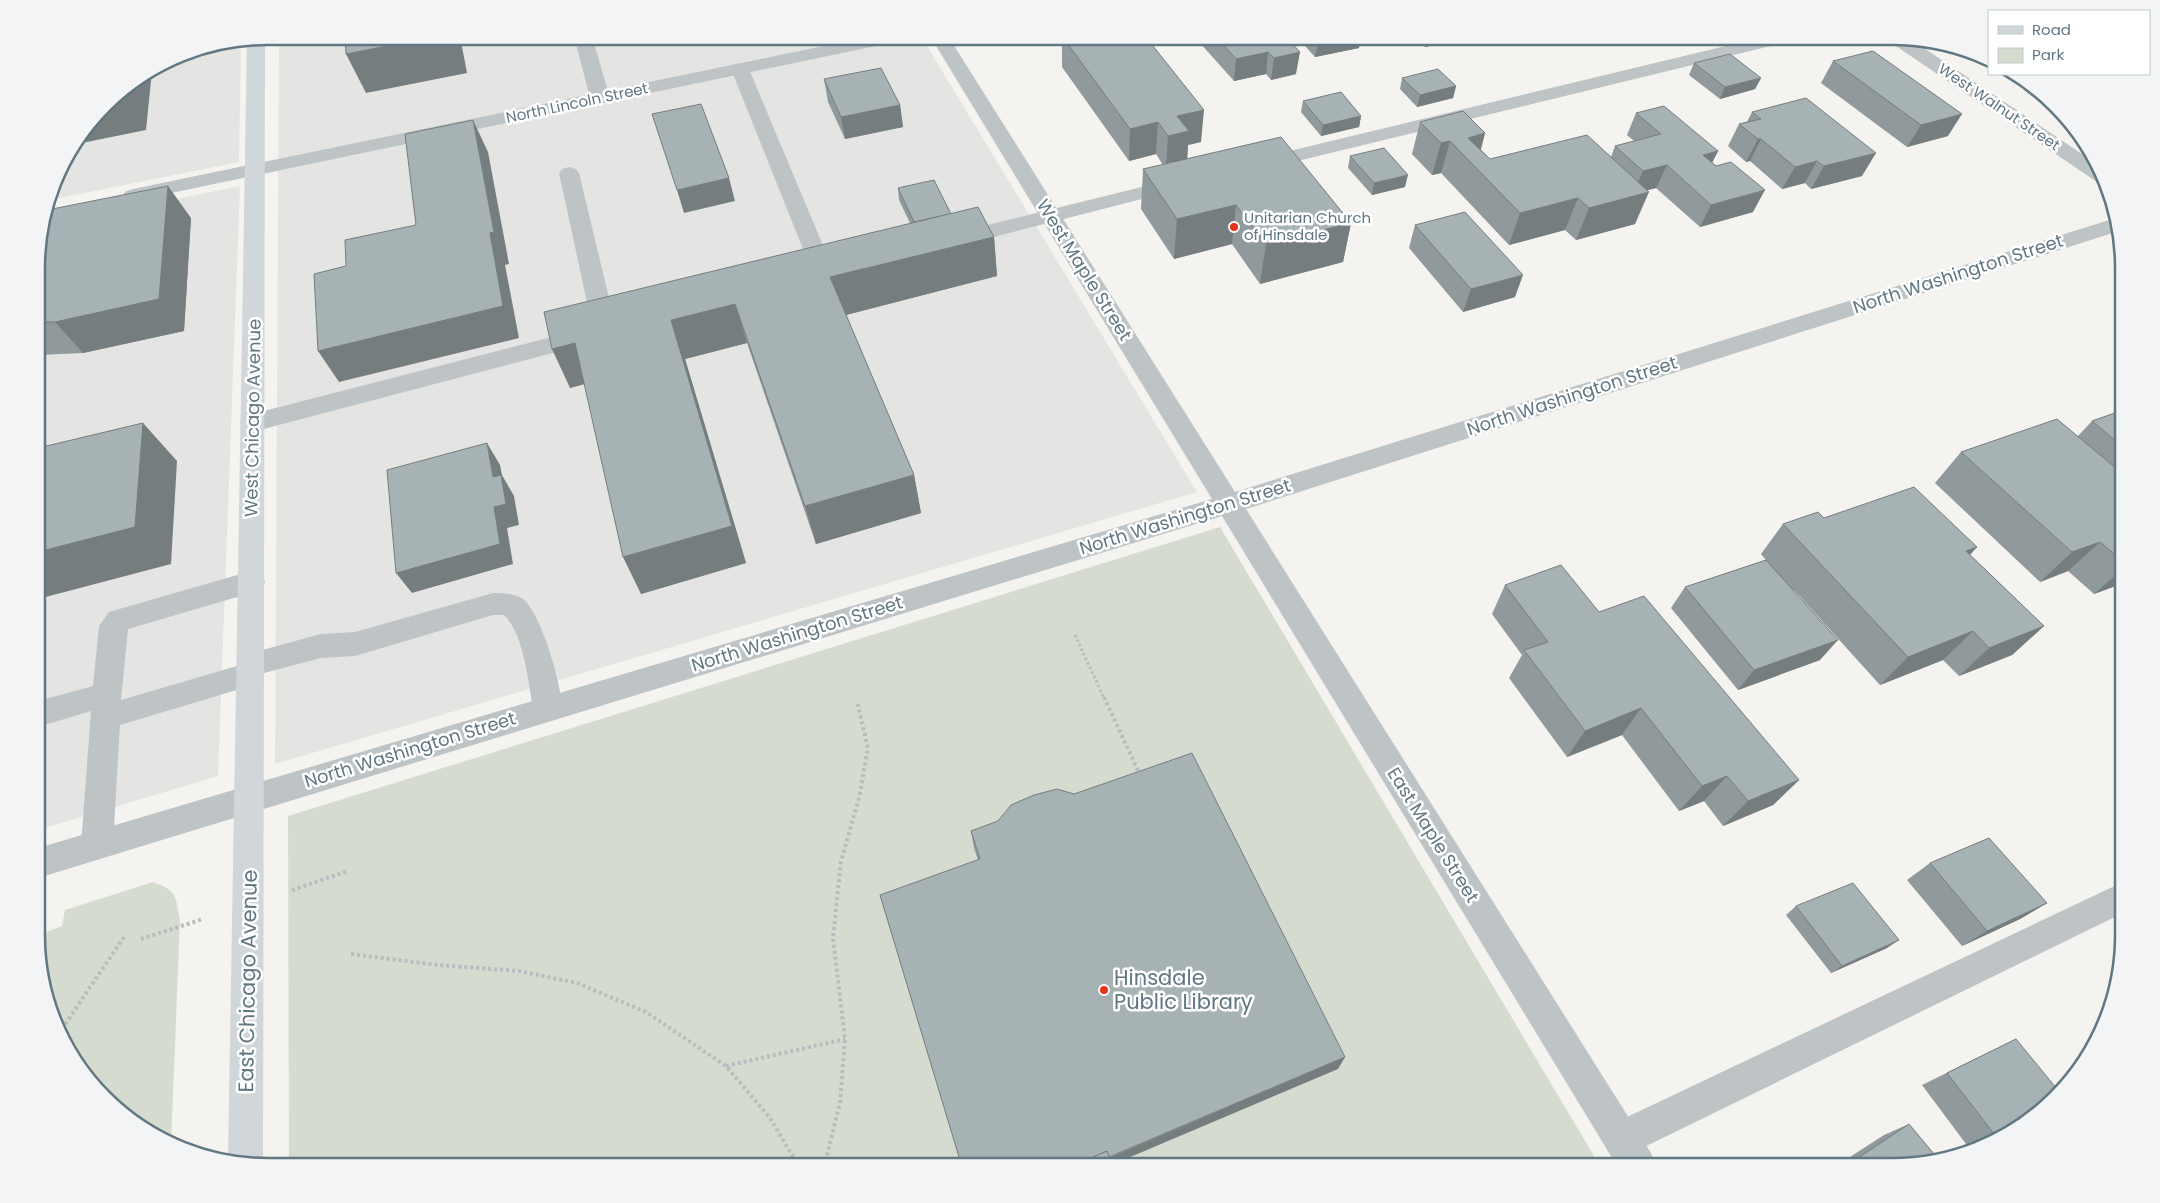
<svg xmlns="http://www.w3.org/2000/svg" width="2160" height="1203" viewBox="0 0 2160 1203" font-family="Poppins,sans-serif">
	<rect width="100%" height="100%" fill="#f4f3ef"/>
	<g fill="#e4e5e3">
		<path d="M 279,36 L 921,36 L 1197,492 L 275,764 Z"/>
		<path d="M 241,42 L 239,162 L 50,200 L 60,165 L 115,94 L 179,54 Z"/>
		<path d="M 240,186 L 218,776 L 38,830 L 38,238 L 41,227 Z"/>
	</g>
	<g fill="#d6dbd0">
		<path d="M 1220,527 L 1600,1166 L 289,1167 L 288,816 Z"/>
		<path d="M 153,882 C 178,891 175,896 180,920 L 171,1144 L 152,1136 L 75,1064 L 38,965 L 38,935 L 62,926 L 65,910 Z"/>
	</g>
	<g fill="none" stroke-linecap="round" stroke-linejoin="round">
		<path stroke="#b8bcbe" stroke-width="3" stroke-dasharray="2.5 2.5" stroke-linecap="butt" d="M 1075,635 L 1104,698"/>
		<g stroke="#b8bcbe" stroke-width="4" stroke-dasharray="3 3" stroke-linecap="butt">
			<path d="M 1104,697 L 1140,775"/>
			<path d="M 292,890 L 348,871"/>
			<path d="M 141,939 L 203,919"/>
			<path d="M 351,954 L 438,965 L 519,971 L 577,983 L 646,1012 L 726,1066 L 770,1118 L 799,1167"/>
			<path d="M 62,1029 L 124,937"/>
			<path d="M 726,1066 L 845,1039"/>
			<path d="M 1285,1159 L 1288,1166"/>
			<path d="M 824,1167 L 840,1103 L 845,1039 L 833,938 L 841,861 L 859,798 L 868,748 L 857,701"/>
		</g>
		<g fill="#bec4c6" fill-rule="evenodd">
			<path d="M 574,36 L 592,36 L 610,98 L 607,102 L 600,104 L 593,102 L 590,98 Z"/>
			<path d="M 1767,36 L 1800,36 L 1797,40 L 1791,41 L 1261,170 L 1254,168 L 1251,164 L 1254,160 L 1261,158 Z"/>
			<path d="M 740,63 L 747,65 L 749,69 L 835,274 L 832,279 L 824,281 L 816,279 L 813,274 L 731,69 L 733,65 Z"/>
			<path d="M 569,167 L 576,169 L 579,173 L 617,331 L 613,337 L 605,339 L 598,337 L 595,342 L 587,344 L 252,432 L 243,429 L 240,423 L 243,417 L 252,414 L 587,328 L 593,330 L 559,173 L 562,169 Z"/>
			<path d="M 1178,178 L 1185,180 L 1188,184 L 1185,188 L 955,247 L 947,245 L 944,240 L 947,235 Z"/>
			<path d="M 251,571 L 261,574 L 265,582 L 261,590 L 128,629 L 121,700 L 237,666 L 241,657 L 251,653 L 321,634 L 355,632 L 493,593 C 503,593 514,593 523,599 C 541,613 561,683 562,706 C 562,710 560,714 558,717 L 548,721 L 538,717 L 533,708 C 528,681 524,634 504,615 L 493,615 L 355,656 L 321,658 L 264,673 L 260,683 L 120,725 L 113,845 L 108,855 L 97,860 L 86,855 L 81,845 L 91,711 L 38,727 L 38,701 L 93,686 L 99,626 L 109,612 Z"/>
			<path d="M 2123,882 L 2123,913 L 1634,1152 L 1621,1157 L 1608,1152 L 1603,1139 L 1608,1126 Z"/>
		</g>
		<g fill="#bec4c6" fill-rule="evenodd">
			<path d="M 872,36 L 909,36 L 906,40 L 900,41 L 133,201 L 126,199 L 123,195 L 126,191 L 133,189 Z"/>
			<path d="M 930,36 L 948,36 L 1235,492 L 2116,218 L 2119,231 L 1246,509 L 1651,1153 L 1656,1166 L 1617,1166 L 1222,516 L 38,878 L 38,848 L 1212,499 Z"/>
			<path d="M 1884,36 L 1909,38 L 2097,164 L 2107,184 L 2097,182 L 1887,40 Z"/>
		</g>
		<path fill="#d0d6da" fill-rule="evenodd" d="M 264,37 L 265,39 L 263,1166 L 228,1161 L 247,40 Z"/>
	</g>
	<g fill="#90999c">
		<path d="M 1062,36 L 1201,142 L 1188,145 L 1187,159 L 1351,223 L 1343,262 L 1260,284 L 1232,244 L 1174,259 L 1141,209 L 1143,169 L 1163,165 L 1156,154 L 1129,161 L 1062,67 Z"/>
		<path d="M 1201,36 L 1285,36 L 1296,74 L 1271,80 L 1266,74 L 1234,81 L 1200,43 Z"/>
		<path d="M 1296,36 L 1381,36 L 1360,41 L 1359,48 L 1315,57 Z"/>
		<path d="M 1414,36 L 1459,36 L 1458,40 L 1425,47 Z"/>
		<path d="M 1700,36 L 1742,36 L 1710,44 Z"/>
		<path d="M 1833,61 L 1948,136 L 1907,147 L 1821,83 Z"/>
		<path d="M 1694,63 L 1761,78 L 1755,89 L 1720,99 L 1689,75 Z"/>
		<path d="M 1402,78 L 1456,86 L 1453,98 L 1417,107 L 1400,89 Z"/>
		<path d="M 824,79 L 900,105 L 903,127 L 845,139 L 828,102 Z"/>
		<path d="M 1303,101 L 1361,116 L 1359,127 L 1321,136 L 1301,112 Z"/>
		<path d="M 1752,112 L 1862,176 L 1811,189 L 1805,183 L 1782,189 L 1750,161 L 1746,162 L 1728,146 L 1739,124 L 1747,122 Z"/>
		<path d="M 1636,113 L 1718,151 L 1712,162 L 1753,212 L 1700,227 L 1656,188 L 1647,190 L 1635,224 L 1576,240 L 1565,230 L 1509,245 L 1441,173 L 1432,175 L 1412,154 L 1420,122 L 1485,133 L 1481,150 L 1490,159 L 1611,157 L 1615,146 L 1634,141 L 1627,135 Z"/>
		<path d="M 1350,156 L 1405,187 L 1372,195 L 1348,168 Z"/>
		<path d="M 898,188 L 951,213 L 994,237 L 997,276 L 846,315 L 914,475 L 921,513 L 816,544 L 747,343 L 685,359 L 746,563 L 641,594 L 584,384 L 570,388 L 910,223 L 899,200 Z"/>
		<path d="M 191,218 L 184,331 L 83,353 L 38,355 L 38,238 Z"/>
		<path d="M 1415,225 L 1515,297 L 1463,312 L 1409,248 Z"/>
		<path d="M 2123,410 L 2123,585 L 2121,584 L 2094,594 L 2068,571 L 2040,582 L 1935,483 L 1961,452 L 2078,436 L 2092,421 Z"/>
		<path d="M 1824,518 L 1977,547 L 1970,555 L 2044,626 L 2012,655 L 1959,676 L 1943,660 L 1880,685 L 1794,590 L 1820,660 L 1738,690 L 1671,608 L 1685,587 L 1766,560 L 1761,554 L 1783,524 Z"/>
		<path d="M 1505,585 L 1599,612 L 1799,780 L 1773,805 L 1723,826 L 1704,801 L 1679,811 L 1622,735 L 1567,757 L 1509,678 L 1522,655 L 1492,614 Z"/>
		<path d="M 971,831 L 1338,1069 L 978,860 L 974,848 Z"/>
		<path d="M 1930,863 L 2047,903 L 2020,919 L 1962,946 L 1907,880 Z"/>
		<path d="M 1796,906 L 1887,948 L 1831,973 L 1786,915 Z"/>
		<path d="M 2016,1039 L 2021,1128 L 1972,1152 L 1922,1085 Z"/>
		<path d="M 1909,1124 L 1907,1166 L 1836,1166 L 1884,1135 Z"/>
	</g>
	<g fill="#757d7f">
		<path d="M 314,36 L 352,36 L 318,43 Z"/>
		<path d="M 437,36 L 460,36 L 467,73 L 366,93 L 346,54 Z"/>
		<path d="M 1319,36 L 1381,36 L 1360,41 L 1359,48 L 1315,57 Z"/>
		<path d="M 1428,36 L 1459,36 L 1458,40 L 1425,47 Z"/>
		<path d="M 1713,36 L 1742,36 L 1710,44 Z"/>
		<path d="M 1268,52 L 1266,74 L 1234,81 L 1236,59 Z"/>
		<path d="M 1300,52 L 1296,74 L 1271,80 L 1274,58 Z"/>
		<path d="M 152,71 L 146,130 L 77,144 L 109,101 L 125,88 Z"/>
		<path d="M 1761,78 L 1755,89 L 1720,99 L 1725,87 Z"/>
		<path d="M 1456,86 L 1453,98 L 1417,107 L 1420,95 Z"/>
		<path d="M 900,105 L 903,127 L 845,139 L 841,117 Z"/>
		<path d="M 1204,110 L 1201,142 L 1188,145 L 1187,163 L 1166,168 L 1168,136 L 1177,116 Z"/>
		<path d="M 1962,114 L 1948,136 L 1907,147 L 1921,125 Z"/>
		<path d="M 1361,116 L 1359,127 L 1321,136 L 1323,125 Z"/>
		<path d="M 473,120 L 488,152 L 509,264 L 505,265 L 519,338 L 339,382 L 318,351 L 490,233 Z"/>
		<path d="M 1158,122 L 1156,154 L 1129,161 L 1130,129 Z"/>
		<path d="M 1485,133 L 1476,165 L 1468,138 Z"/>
		<path d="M 1758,139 L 1761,139 L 1750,161 L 1746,162 Z"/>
		<path d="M 1450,141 L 1441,173 L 1432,175 L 1441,143 Z"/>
		<path d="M 1718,151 L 1707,173 L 1703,155 Z"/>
		<path d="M 1876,153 L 1862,176 L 1811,189 L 1824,166 Z"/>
		<path d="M 1817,161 L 1805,183 L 1782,189 L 1795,167 Z"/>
		<path d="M 1667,165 L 1656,188 L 1633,194 L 1643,171 Z"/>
		<path d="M 1408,175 L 1405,187 L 1372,195 L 1374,183 Z"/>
		<path d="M 729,178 L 735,201 L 684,213 L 677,190 Z"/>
		<path d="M 168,186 L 191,218 L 184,331 L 83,353 L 55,322 Z"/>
		<path d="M 1765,190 L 1753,212 L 1700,227 L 1711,205 Z"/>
		<path d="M 1649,192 L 1635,224 L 1576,240 L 1589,208 Z"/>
		<path d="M 1578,198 L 1565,230 L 1509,245 L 1520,213 Z"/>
		<path d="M 1236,205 L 1232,244 L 1174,259 L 1177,219 Z"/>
		<path d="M 1351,223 L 1343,262 L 1260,284 L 1266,244 Z"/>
		<path d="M 994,237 L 997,276 L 838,317 L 830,277 Z"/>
		<path d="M 1523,275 L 1515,297 L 1463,312 L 1471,289 Z"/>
		<path d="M 735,304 L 747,343 L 685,359 L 746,563 L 641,594 L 623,557 L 671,320 Z"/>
		<path d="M 575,343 L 592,382 L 570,388 L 552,349 Z"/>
		<path d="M 143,423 L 177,461 L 171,564 L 38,599 L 38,552 Z"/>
		<path d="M 487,443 L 500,465 L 502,475 L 514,496 L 519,525 L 507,528 L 513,564 L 412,593 L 396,573 L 494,507 L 493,477 Z"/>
		<path d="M 914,475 L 921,513 L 816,544 L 805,506 Z"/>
		<path d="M 2100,542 L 2068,571 L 2040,582 L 2072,552 Z"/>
		<path d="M 1977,547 L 1949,577 L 1966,551 Z"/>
		<path d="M 2123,569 L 2123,582 L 2121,584 L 2094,594 Z"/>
		<path d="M 2044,626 L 2012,655 L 1959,676 L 1989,648 Z"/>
		<path d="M 1973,631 L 1943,660 L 1880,685 L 1908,657 Z"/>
		<path d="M 1838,640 L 1820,660 L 1738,690 L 1754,670 Z"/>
		<path d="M 1641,708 L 1622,735 L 1567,757 L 1585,731 Z"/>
		<path d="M 1727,776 L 1704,801 L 1679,811 L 1702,786 Z"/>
		<path d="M 1799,780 L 1773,805 L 1723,826 L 1748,801 Z"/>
		<path d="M 2047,903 L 2020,919 L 1962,946 L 1987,931 Z"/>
		<path d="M 1899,940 L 1887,948 L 1831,973 L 1842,966 Z"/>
		<path d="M 1345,1057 L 1338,1069 L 1109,1166 L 1087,1167 Z"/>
	</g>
	<g fill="#a7b2b5" stroke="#757d7f">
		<path d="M 345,36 L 437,36 L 346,54 Z"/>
		<path d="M 1062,36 L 1145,36 L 1204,110 L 1177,116 L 1189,131 L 1168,136 L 1158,122 L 1130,129 Z"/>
		<path d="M 1216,36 L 1285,36 L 1300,52 L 1274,58 L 1268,52 L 1236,59 Z"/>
		<path d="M 1873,51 L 1962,114 L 1921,125 L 1833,61 Z"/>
		<path d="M 1730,54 L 1761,78 L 1725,87 L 1694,63 Z"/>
		<path d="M 881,68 L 900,105 L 841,117 L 824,79 Z"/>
		<path d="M 1438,69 L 1456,86 L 1420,95 L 1402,78 Z"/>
		<path d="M 125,88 L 124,99 L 109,101 L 115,94 Z"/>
		<path d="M 1341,92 L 1361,116 L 1323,125 L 1303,101 Z"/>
		<path d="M 1806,98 L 1876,153 L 1824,166 L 1817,161 L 1795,167 L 1761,139 L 1758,139 L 1739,124 L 1761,119 L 1752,112 Z"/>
		<path d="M 701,104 L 729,178 L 677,190 L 652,114 Z"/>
		<path d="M 1664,106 L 1718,151 L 1703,155 L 1716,166 L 1731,162 L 1765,190 L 1711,205 L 1667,165 L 1643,171 L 1615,146 L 1661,134 L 1636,113 Z"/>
		<path d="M 1463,111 L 1485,133 L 1468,138 L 1490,159 L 1587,135 L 1649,192 L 1589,208 L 1578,198 L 1520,213 L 1450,141 L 1441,143 L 1420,122 Z"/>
		<path d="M 473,120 L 494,232 L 490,233 L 503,306 L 318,351 L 314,274 L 346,266 L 345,240 L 416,225 L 405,134 Z"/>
		<path d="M 1281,137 L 1351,223 L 1266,244 L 1236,205 L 1177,219 L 1143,169 Z"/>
		<path d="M 1384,148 L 1408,175 L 1374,183 L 1350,156 Z"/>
		<path d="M 934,180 L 951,214 L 914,222 L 898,188 Z"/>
		<path d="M 168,186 L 159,299 L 55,322 L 38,322 L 38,238 L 47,210 Z"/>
		<path d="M 978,207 L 994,237 L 830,277 L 914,475 L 805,506 L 735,304 L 671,320 L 732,526 L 623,557 L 575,343 L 552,349 L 544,312 Z"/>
		<path d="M 1465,212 L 1523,275 L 1471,289 L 1415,225 Z"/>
		<path d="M 2123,410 L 2123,447 L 2092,421 Z"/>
		<path d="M 2057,419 L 2123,474 L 2123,561 L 2100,542 L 2072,552 L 1961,452 Z"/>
		<path d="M 143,423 L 135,527 L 38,552 L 38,448 Z"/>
		<path d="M 487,443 L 493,477 L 501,475 L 506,504 L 494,507 L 500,544 L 396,573 L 387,470 Z"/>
		<path d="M 1914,487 L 1977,547 L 1966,551 L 2044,626 L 1989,648 L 1973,631 L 1908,657 L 1783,524 L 1818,512 L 1824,518 Z"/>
		<path d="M 1766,560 L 1838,640 L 1754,670 L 1685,587 Z"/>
		<path d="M 1561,565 L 1599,612 L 1644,596 L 1799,780 L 1748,801 L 1727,776 L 1702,786 L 1641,708 L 1585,731 L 1524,650 L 1548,642 L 1505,585 Z"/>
		<path d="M 1192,753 L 1345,1057 L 1109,1157 L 1107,1151 L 1070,1167 L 962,1167 L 880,895 L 980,859 L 971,831 L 998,821 L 1011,805 L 1034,795 L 1057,789 L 1074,794 Z"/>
		<path d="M 1989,838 L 2047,903 L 1987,931 L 1930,863 Z"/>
		<path d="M 1853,883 L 1899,940 L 1842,966 L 1796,906 Z"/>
		<path d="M 2016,1039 L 2057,1089 L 2021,1128 L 1998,1139 L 1947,1073 Z"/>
		<path d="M 1909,1124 L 1939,1160 L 1907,1166 L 1850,1166 L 1849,1164 Z"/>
		<path d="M 1107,1151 L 1113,1166 L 1070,1167 Z"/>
	</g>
	<g fill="#e9301a" stroke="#fff" stroke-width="2">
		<circle cx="1234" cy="227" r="5"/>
		<circle cx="1104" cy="990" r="5"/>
	</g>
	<g text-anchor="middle" stroke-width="5" stroke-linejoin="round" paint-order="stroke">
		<g font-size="15" fill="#617782" stroke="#fff">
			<text transform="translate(577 103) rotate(-12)" y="5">North Lincoln Street</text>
			<text transform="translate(1999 107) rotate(34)" y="5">West Walnut Street</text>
		</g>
		<g font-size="15" fill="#617782" stroke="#fff" text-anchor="start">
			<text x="1244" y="223">Unitarian Church<tspan x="1244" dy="17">of Hinsdale</tspan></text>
		</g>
		<g font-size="18" fill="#617782" stroke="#fff">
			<text transform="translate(1084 270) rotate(58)" y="6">West Maple Street</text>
			<text transform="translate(1958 274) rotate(-18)" y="6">North Washington Street</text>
			<text transform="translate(1572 396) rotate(-18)" y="6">North Washington Street</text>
			<text transform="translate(253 418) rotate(-89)" y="6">West Chicago Avenue</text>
			<text transform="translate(1185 517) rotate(-17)" y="6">North Washington Street</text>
			<text transform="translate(797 634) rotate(-17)" y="6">North Washington Street</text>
			<text transform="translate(410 750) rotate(-17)" y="6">North Washington Street</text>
			<text transform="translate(1433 835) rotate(58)" y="6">East Maple Street</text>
		</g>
		<g font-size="21" fill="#617782" stroke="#fff" text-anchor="start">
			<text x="1114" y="985">Hinsdale<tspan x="1114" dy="24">Public Library</tspan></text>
		</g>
		<g font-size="21" fill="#617782" stroke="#fff">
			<text transform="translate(248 981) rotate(-89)" y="7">East Chicago Avenue</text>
		</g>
	</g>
	<path d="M0 0H2160V1203H0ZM268 45H1892A223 223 0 0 1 2115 268V935A223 223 0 0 1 1892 1158H268A223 223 0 0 1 45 935V268A223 223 0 0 1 268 45Z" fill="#f2f4f5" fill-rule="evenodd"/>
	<path fill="none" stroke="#617782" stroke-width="2.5" d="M268 45H1892A223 223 0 0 1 2115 268V935A223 223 0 0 1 1892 1158H268A223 223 0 0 1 45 935V268A223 223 0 0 1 268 45Z"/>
	<rect x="1988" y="10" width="162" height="65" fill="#ffffff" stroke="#c0c9cd"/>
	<rect x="1998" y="26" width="25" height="8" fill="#d0d6da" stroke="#c0c9cd"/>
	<text x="2032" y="35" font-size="15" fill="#617782">Road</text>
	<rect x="1998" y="48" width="25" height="15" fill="#d6dbd0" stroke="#c0c9cd"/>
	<text x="2032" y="60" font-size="15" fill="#617782">Park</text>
</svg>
